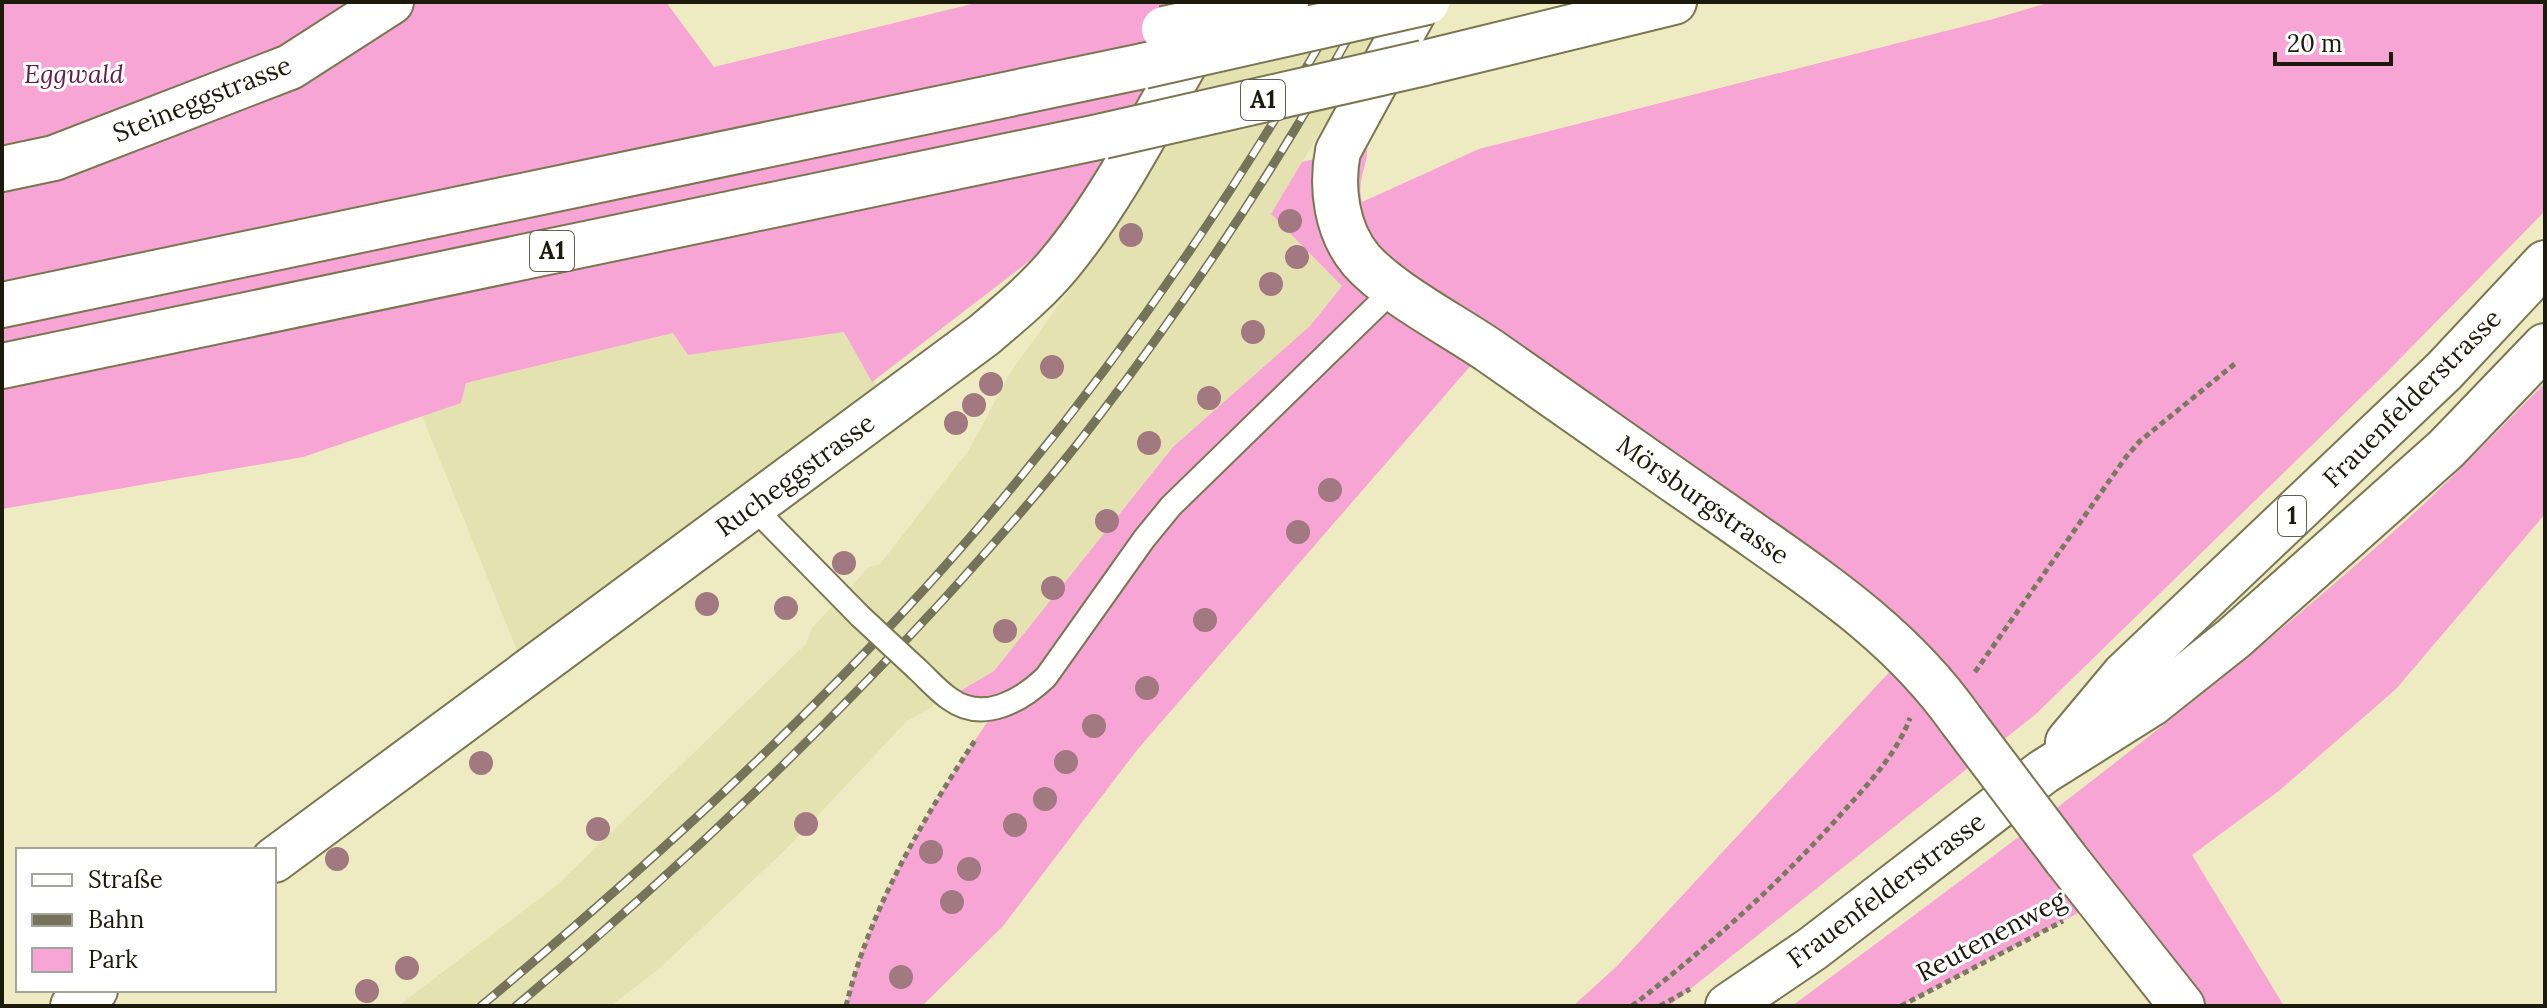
<svg xmlns="http://www.w3.org/2000/svg" width="2547" height="1008" viewBox="0 0 2547 1008" font-family="Lora,serif">
	<rect width="100%" height="100%" fill="#eeebc2"/>
	<g fill="#e5e2b1">
		<path d="M 1247,2 L 1398,2 L 1271,214 L 1343,285 L 1310,326 L 1173,447 L 994,671 L 907,721 L 786,849 L 660,968 L 611,1006 L 398,1006 L 556,886 L 806,644 L 812,628 L 869,567 L 880,564 L 969,450 L 1010,373 L 1131,204 Z"/>
		<path d="M 845,332 L 889,406 L 527,675 L 422,416 L 460,403 L 466,383 L 673,333 L 688,355 Z"/>
	</g>
	<g fill="#f6a5d4">
		<path d="M 2,2 L 666,2 L 714,67 L 980,2 L 1220,2 L 1101,206 L 872,382 L 844,332 L 688,355 L 673,333 L 466,383 L 461,403 L 303,457 L 2,509 Z"/>
		<path d="M 2051,2 L 2545,2 L 2545,211 L 2386,373 L 2037,713 L 1669,1006 L 1573,1006 L 1616,967 L 1907,653 L 1486,348 L 1137,750 L 1003,926 L 922,1006 L 846,1006 C 872,898 935,800 996,709 L 948,698 L 994,671 L 1173,447 L 1310,326 L 1342,286 L 1271,214 L 1302,162 L 1367,147 C 1368,167 1356,179 1362,202 L 1479,149 L 1993,19 Z"/>
		<path d="M 2545,383 L 2545,514 L 2396,689 L 2280,790 L 2192,855 L 2284,1006 L 2182,1006 L 2099,902 L 1901,1006 L 1792,1006 C 2004,849 2217,692 2412,515 C 2458,473 2501,427 2545,383 Z"/>
	</g>
	<g fill="none" stroke-linecap="round" stroke-linejoin="round">
		<defs>
			<g id="service">
				<path d="M 752,506 L 860,616"/>
				<path d="M 917,669 C 928,679 938,691 950,699 C 983,723 1021,701 1046,677 L 1144,539 L 1171,506 L 1395,288"/>
			</g>
			<g id="minor">
				<path d="M 2,169 L 54,158 L 290,67 L 391,2"/>
				<path d="M 274,860 L 984,335 C 1011,312 1038,290 1060,263 C 1115,197 1159,106 1203,32"/>
				<path d="M 73,1006 L 95,990"/>
			</g>
			<g id="tertiary">
				<path d="M 1419,2 L 1338,151 C 1331,187 1336,230 1361,260 C 1390,293 1452,325 1490,351 C 1570,407 1649,463 1729,518 C 1815,579 1899,632 1961,720"/>
				<path d="M 2066,859 L 2182,1006"/>
			</g>
			<g id="primary">
				<path d="M 2068,742 L 2124,675 L 2444,371 L 2545,263"/>
				<path d="M 1728,1006 L 1812,949 L 2043,772 L 2151,704 L 2234,638 L 2446,449 L 2545,346"/>
			</g>
			<g id="motorway">
				<path d="M 1424,63 L 1674,2"/>
				<path d="M 2,305 L 1143,66"/>
				<path d="M 2,366 L 1103,136"/>
			</g>
		</defs>
		<use href="#service" stroke="#797651" stroke-width="26"/>
		<use href="#minor" stroke="#797651" stroke-width="48"/>
		<use href="#tertiary" stroke="#797651" stroke-width="48"/>
		<use href="#primary" stroke="#797651" stroke-width="48"/>
		<use href="#motorway" stroke="#797651" stroke-width="48"/>
		<g stroke="#7b795f" stroke-width="5" stroke-dasharray="6 4" stroke-linecap="butt">
			<path d="M 1975,672 L 2126,457 L 2140,441 L 2237,362"/>
			<path d="M 846,1006 C 869,911 922,820 976,739"/>
			<path d="M 1632,1006 C 1707,948 1780,883 1843,812 C 1869,783 1896,755 1910,718"/>
			<path d="M 1660,1006 L 1690,989"/>
			<path d="M 1901,1006 L 2063,921"/>
		</g>
		<use href="#service" stroke="#fff" stroke-width="22"/>
		<use href="#minor" stroke="#fff" stroke-width="44"/>
		<use href="#tertiary" stroke="#fff" stroke-width="44"/>
		<use href="#primary" stroke="#fff" stroke-width="44"/>
		<use href="#motorway" stroke="#fff" stroke-width="44"/>
		<defs>
			<g id="rail">
				<path d="M 481,1006 C 654,861 825,706 973,534 C 1114,369 1238,191 1344,2"/>
				<path d="M 516,1006 C 667,880 812,743 945,598 C 997,540 1049,482 1096,420 C 1197,288 1289,148 1368,2"/>
			</g>
		</defs>
		<use href="#rail" stroke="#757359" stroke-width="9"/>
		<use href="#rail" stroke="#fff" stroke-width="6" stroke-dasharray="18" stroke-linecap="butt"/>
		<defs>
			<path id="service-bridge" d="M 860,616 L 917,669"/>
			<path id="tertiary-bridge" d="M 1961,720 L 2066,859"/>
			<g id="motorway-bridge">
				<path d="M 1164,29 L 1286,2"/>
				<path d="M 1143,66 L 1427,2"/>
				<path d="M 1103,136 L 1424,63"/>
			</g>
		</defs>
		<use href="#service-bridge" stroke="#797651" stroke-width="26" stroke-linecap="butt"/>
		<use href="#tertiary-bridge" stroke="#797651" stroke-width="48" stroke-linecap="butt"/>
		<use href="#motorway-bridge" stroke="#797651" stroke-width="48" stroke-linecap="butt"/>
		<use href="#service-bridge" stroke="#fff" stroke-width="22"/>
		<use href="#tertiary-bridge" stroke="#fff" stroke-width="44"/>
		<use href="#motorway-bridge" stroke="#fff" stroke-width="44"/>
	</g>
	<g fill="#a27981">
		<circle cx="1290" cy="221" r="12"/>
		<circle cx="1131" cy="235" r="12"/>
		<circle cx="1297" cy="257" r="12"/>
		<circle cx="1271" cy="284" r="12"/>
		<circle cx="1253" cy="332" r="12"/>
		<circle cx="1052" cy="367" r="12"/>
		<circle cx="991" cy="384" r="12"/>
		<circle cx="1209" cy="398" r="12"/>
		<circle cx="974" cy="405" r="12"/>
		<circle cx="956" cy="423" r="12"/>
		<circle cx="1149" cy="443" r="12"/>
		<circle cx="1330" cy="490" r="12"/>
		<circle cx="1107" cy="521" r="12"/>
		<circle cx="1298" cy="532" r="12"/>
		<circle cx="844" cy="563" r="12"/>
		<circle cx="1053" cy="588" r="12"/>
		<circle cx="707" cy="604" r="12"/>
		<circle cx="786" cy="608" r="12"/>
		<circle cx="1205" cy="620" r="12"/>
		<circle cx="1005" cy="631" r="12"/>
		<circle cx="1147" cy="688" r="12"/>
		<circle cx="1094" cy="726" r="12"/>
		<circle cx="1066" cy="762" r="12"/>
		<circle cx="481" cy="763" r="12"/>
		<circle cx="1045" cy="799" r="12"/>
		<circle cx="806" cy="824" r="12"/>
		<circle cx="1015" cy="825" r="12"/>
		<circle cx="598" cy="829" r="12"/>
		<circle cx="931" cy="852" r="12"/>
		<circle cx="337" cy="859" r="12"/>
		<circle cx="969" cy="869" r="12"/>
		<circle cx="952" cy="902" r="12"/>
		<circle cx="407" cy="968" r="12"/>
		<circle cx="901" cy="977" r="12"/>
		<circle cx="367" cy="991" r="12"/>
	</g>
	<g text-anchor="middle" stroke-width="6" stroke-linejoin="round" paint-order="stroke">
		<g fill="#fff" stroke="#5f5f54" stroke-width="2">
			<rect x="1241" y="80" width="44" height="40" rx="6"/>
			<rect x="530" y="231" width="44" height="40" rx="6"/>
			<rect x="2278" y="496" width="28" height="40" rx="6"/>
		</g>
		<g font-size="24" font-weight="bold" fill="#1b1a0b">
			<text x="1263" y="108">A1</text>
			<text x="552" y="259">A1</text>
			<text x="2292" y="524">1</text>
		</g>
		<g font-size="26" font-style="italic" fill="#641c4b" stroke="#fff">
			<text x="74" y="83">Eggwald</text>
		</g>
		<g font-size="26" fill="#1b1a0b" stroke="#fff">
			<text transform="translate(202 99) rotate(-22)" y="9">Steineggstrasse</text>
			<text transform="translate(2412 398) rotate(-45)" y="9">Frauenfelderstrasse</text>
			<text transform="translate(795 475) rotate(-36)" y="9">Rucheggstrasse</text>
			<text transform="translate(1703 500) rotate(35)" y="9">Mörsburgstrasse</text>
			<text transform="translate(1886 890) rotate(-37)" y="9">Frauenfelderstrasse</text>
			<text transform="translate(1991 936) rotate(-28)" y="9">Reutenenweg</text>
		</g>
	</g>
	<rect width="2547" height="1008" fill="none" stroke="#1b1a0b" stroke-width="8"/>
	<rect x="16" y="848" width="260" height="144" fill="#ffffff" stroke="#a4a39d" stroke-width="2"/>
	<rect x="32" y="874" width="40" height="12" fill="#ffffff" stroke="#a4a39d" stroke-width="2"/>
	<text x="88" y="888" font-size="24" fill="#1b1a0b">Straße</text>
	<rect x="32" y="914" width="40" height="12" fill="#757359" stroke="#a4a39d" stroke-width="2"/>
	<text x="88" y="928" font-size="24" fill="#1b1a0b">Bahn</text>
	<rect x="32" y="948" width="40" height="24" fill="#f6a5d4" stroke="#a4a39d" stroke-width="2"/>
	<text x="88" y="968" font-size="24" fill="#1b1a0b">Park</text>
	<path d="M2275 52v12h116v-12" fill="none" stroke="#1b1a0b" stroke-width="4"/>
	<text x="2287" y="52" font-size="24" fill="#1b1a0b" stroke="#ffffff" stroke-width="6" paint-order="stroke">20 m</text>
</svg>
